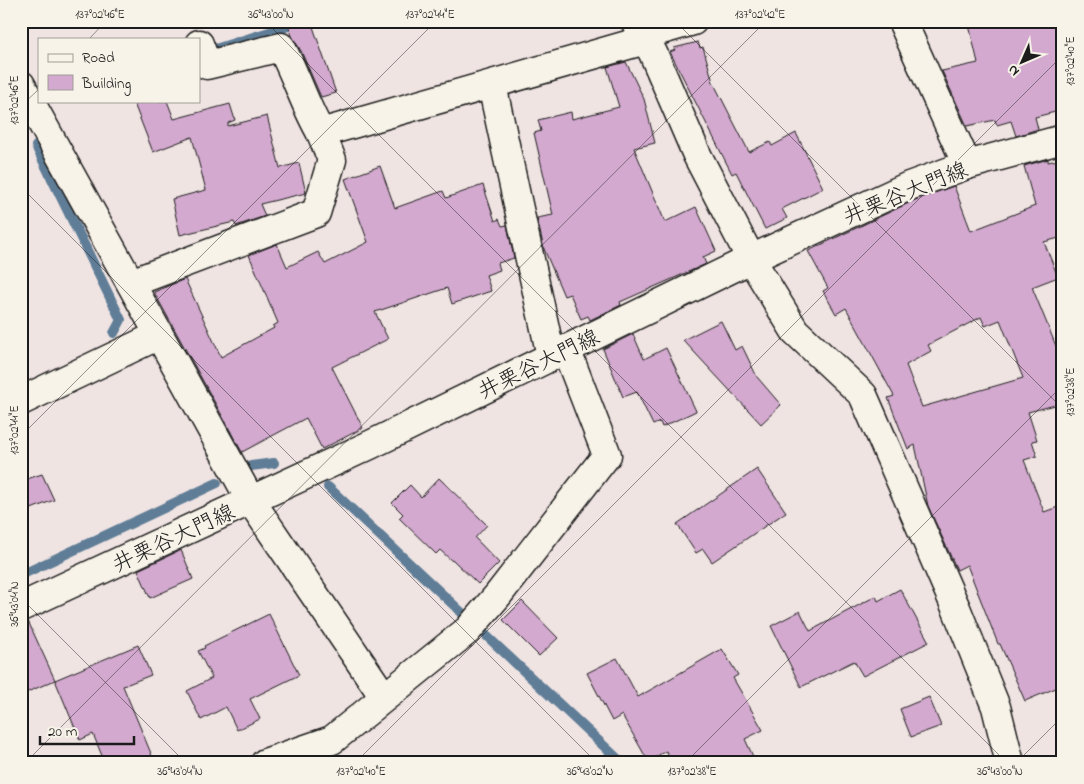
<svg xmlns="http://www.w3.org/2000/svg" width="1084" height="784" viewBox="0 0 1084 784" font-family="'Indie Flower','Klee One',sans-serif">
	<rect width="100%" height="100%" fill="#f0e4e3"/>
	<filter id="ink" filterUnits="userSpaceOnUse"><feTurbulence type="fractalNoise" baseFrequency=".02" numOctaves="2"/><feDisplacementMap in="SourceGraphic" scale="10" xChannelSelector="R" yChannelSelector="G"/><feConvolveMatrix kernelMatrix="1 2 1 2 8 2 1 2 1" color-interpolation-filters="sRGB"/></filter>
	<g filter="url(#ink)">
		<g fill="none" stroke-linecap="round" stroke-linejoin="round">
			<g stroke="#5f7d96" stroke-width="10">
				<path d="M 206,52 L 301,22"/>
				<path d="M 36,146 L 121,320 L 114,333"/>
				<path d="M 251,466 L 274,463"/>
				<path d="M 328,487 L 622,763"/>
				<path d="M 21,575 L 217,483"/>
			</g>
		</g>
		<g fill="#d3a9cf" stroke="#1c1c1c" fill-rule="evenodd">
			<path d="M 287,21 L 311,21 L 336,93 L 321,97 L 301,51 L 292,36 Z"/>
			<path d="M 968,21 L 1053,21 L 1063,57 L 1063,110 L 1035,117 L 1038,129 L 1016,136 L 1011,121 L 997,125 L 995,120 L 967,126 L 942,71 L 978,63 Z"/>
			<path d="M 698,42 L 700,48 L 703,47 L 713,82 L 749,152 L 770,142 L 772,146 L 796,133 L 823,188 L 782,209 L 787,218 L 765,229 L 736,172 L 732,174 L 670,52 L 675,50 L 674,48 Z"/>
			<path d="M 626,62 L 644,99 L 655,143 L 634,148 L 665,222 L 696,207 L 716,251 L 703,257 L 706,264 L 620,302 L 621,305 L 590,320 L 588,316 L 581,319 L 570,294 L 564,296 L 544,249 L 537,218 L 553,215 L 534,133 L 541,131 L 538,120 L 571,112 L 572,119 L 619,107 L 607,67 Z"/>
			<path d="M 133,101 L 167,101 L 174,119 L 230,104 L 235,120 L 228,123 L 228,126 L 267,116 L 280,168 L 299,163 L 306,193 L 260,204 L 265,216 L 236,226 L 234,222 L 180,235 L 172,199 L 206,190 L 192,137 L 153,152 Z"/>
			<path d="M 1048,159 L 1048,162 L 1063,159 L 1063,237 L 1044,242 L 1058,277 L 1032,287 L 1056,346 L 1063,344 L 1063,403 L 1028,412 L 1037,440 L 1032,441 L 1037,456 L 1024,460 L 1044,512 L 1058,507 L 1063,521 L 1063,685 L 1025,701 L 1000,644 L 998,644 L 967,565 L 957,570 L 928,506 L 915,445 L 908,449 L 888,398 L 894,396 L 846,308 L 836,314 L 823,291 L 828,288 L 808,251 L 915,200 L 954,186 L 971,231 L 1035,206 L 1024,166 ZM 981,317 L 985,326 L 1000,320 L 1023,378 L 922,407 L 906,365 L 931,351 L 928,345 Z"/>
			<path d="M 380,166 L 395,208 L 443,191 L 446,198 L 483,185 L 495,221 L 499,219 L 502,226 L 507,225 L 514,258 L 498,263 L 500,270 L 486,275 L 491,291 L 452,304 L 447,288 L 375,312 L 388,339 L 332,367 L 363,428 L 322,449 L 306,418 L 242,452 L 154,292 L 185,279 L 221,357 L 274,328 L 273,326 L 278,323 L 249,255 L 277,244 L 287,267 L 318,252 L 325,264 L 368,242 L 345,179 Z"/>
			<path d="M 721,321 L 735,350 L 742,346 L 757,377 L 781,405 L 761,424 L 683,340 Z"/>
			<path d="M 633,334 L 644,359 L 666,348 L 696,411 L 662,427 L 660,422 L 653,425 L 637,392 L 623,397 L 603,349 Z"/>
			<path d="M 757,469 L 786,512 L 712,562 L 703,549 L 696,553 L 677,524 Z"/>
			<path d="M 42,474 L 54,500 L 21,513 L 21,481 Z"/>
			<path d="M 439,478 L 487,525 L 475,538 L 499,563 L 478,584 L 453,560 L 452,561 L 440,550 L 436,554 L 399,518 L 403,514 L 392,503 L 410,485 L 421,497 Z"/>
			<path d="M 181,550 L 193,579 L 150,598 L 138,570 Z"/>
			<path d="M 900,589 L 929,642 L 863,676 L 854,661 L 801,687 L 771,626 L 800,611 L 810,631 L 876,596 L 878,601 Z"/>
			<path d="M 522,601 L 558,638 L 539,656 L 503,620 Z"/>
			<path d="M 269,614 L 299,675 L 250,699 L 260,719 L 237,730 L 226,707 L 201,720 L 187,691 L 212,678 L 198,651 L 205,648 L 204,646 Z"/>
			<path d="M 28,621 L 55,680 L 138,645 L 151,675 L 123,686 L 155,763 L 105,763 L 93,734 L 80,740 L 55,680 L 21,695 L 21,622 Z"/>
			<path d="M 722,649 L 738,675 L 733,678 L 763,730 L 745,739 L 756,763 L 673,763 L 666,751 L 648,761 L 622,715 L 612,721 L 587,673 L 617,658 L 638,697 Z"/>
			<path d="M 929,697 L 941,726 L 911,737 L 900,709 Z"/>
		</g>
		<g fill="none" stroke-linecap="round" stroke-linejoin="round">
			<defs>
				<g id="minor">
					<path d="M 635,21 L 653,53 L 697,155 L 751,259 L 795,331 L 863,395 L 956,608 L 996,707 L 1010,763"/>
					<path d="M 902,21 L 967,165"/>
					<path d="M 644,35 L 693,21"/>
					<path d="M 199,44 L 207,65 L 281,47 C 296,75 305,106 321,133"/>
					<path d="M 21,85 L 251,501 L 384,697"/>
					<path d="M 492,85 L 551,356"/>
					<path d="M 131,283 L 316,213 L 332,160 L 321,133 L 645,40"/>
					<path d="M 21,401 L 159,335"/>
					<path d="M 265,763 L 332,740 L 468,630 L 498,595 L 607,455 L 566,349"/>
				</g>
				<path id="secondary" d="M 21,607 L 370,445 L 751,259 L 909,186 L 967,165 L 1063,139"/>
			</defs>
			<use href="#minor" stroke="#1c1c1c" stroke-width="31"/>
			<use href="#secondary" stroke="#1c1c1c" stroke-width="31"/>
			<use href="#minor" stroke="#f7f3e8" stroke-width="28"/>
			<use href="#secondary" stroke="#f7f3e8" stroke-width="28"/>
		</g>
	</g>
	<path fill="none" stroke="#1c1c1c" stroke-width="1" stroke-opacity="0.45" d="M 265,21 L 1007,763M 675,21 L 1063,409M 89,39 L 106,21M 21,106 L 39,89M 21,187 L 597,763M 21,436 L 436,21M 21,598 L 186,763M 25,763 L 766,21M 355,763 L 1063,55M 685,763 L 1063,385M 1016,763 L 1063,716"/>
	<g text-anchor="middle" stroke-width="4.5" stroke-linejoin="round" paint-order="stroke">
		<g font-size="22" fill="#1c1c1c" stroke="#f7f3e8">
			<text transform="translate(905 192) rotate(-22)" y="8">井栗谷大門線</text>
			<text transform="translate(538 363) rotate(-26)" y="8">井栗谷大門線</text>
			<text transform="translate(173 537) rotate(-25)" y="8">井栗谷大門線</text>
		</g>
	</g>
	<rect width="1084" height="784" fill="none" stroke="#f7f3e8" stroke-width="55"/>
	<rect x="38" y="38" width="162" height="65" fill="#f7f3e8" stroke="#9f9d96"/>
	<rect x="48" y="54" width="25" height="8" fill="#f7f3e8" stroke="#9f9d96"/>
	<text x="82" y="62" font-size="15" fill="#1c1c1c">Road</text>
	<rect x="48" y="75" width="25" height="15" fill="#d3a9cf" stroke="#9f9d96"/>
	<text x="82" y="88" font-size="15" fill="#1c1c1c">Building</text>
	<g transform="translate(1022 62) rotate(225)" stroke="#f7f3e8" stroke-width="4" paint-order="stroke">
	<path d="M0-4L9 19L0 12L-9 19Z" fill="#1c1c1c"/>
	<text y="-8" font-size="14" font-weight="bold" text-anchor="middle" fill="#1c1c1c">N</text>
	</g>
	<path d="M40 736v8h94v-8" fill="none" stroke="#1c1c1c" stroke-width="2.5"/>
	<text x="48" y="736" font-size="15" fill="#1c1c1c" stroke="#f7f3e8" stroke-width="4" paint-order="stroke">20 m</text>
	<rect x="28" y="28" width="1028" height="728" fill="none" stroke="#1c1c1c" stroke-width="2"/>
	<g font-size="12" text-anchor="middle" fill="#1c1c1c">
		<text x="100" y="18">137°02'46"E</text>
		<text x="271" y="18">36°43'00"N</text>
		<text x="430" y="18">137°02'44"E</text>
		<text x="760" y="18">137°02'42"E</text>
		<text transform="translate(1070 61) rotate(-90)" y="4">137°02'40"E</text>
		<text transform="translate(14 100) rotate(-90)" y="4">137°02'46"E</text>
		<text transform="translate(1070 392) rotate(-90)" y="4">137°02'38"E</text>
		<text transform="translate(14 430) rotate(-90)" y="4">137°02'44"E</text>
		<text transform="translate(14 604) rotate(-90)" y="4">36°43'04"N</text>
		<text x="180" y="775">36°43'04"N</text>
		<text x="361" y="775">137°02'40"E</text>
		<text x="590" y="775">36°43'02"N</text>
		<text x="692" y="775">137°02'38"E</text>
		<text x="1000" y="775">36°43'00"N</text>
	</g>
</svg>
